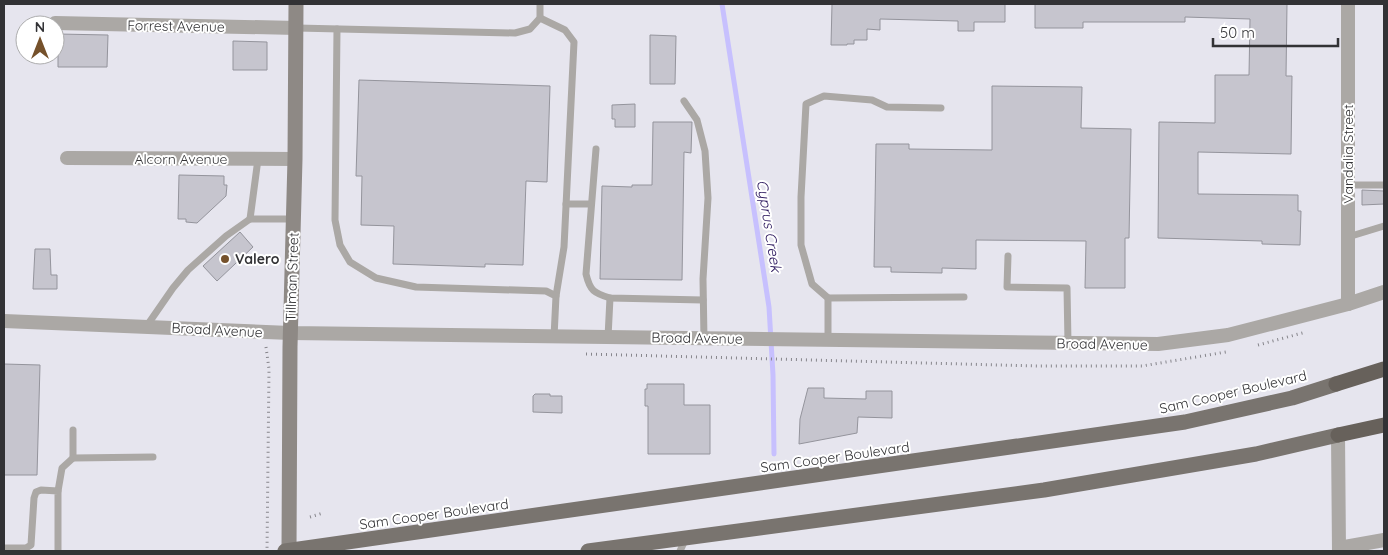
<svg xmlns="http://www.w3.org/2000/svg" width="1388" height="555" viewBox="0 0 1388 555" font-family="Quicksand,sans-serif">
	<rect width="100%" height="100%" fill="#e6e5ee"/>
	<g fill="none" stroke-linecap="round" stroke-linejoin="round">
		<path stroke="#c7c0fe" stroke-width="5" d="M 722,4 L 769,307 L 773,375 L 774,454"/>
	</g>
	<g fill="#c6c5ce" stroke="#94949c">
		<path d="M 832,4 L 1005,4 L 1005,22 L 974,22 L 974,31 L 958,31 L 958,21 L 880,19 L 880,30 L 867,29 L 867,40 L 854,40 L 854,44 L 847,44 L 847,45 L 831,45 Z"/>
		<path d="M 1035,4 L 1287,4 L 1286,76 L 1292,76 L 1291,154 L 1198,152 L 1198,194 L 1298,195 L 1298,211 L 1301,211 L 1300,245 L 1262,244 L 1262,241 L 1158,238 L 1159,122 L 1215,123 L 1215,75 L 1249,75 L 1250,19 L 1185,17 L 1185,22 L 1083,22 L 1083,28 L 1035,28 Z"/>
		<path d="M 58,34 L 108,35 L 107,67 L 58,67 Z"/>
		<path d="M 650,35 L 676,36 L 675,84 L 650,84 Z"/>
		<path d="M 233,41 L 267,42 L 267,70 L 233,70 Z"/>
		<path d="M 359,80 L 550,86 L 547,182 L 526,181 L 523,265 L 485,264 L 485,267 L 393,264 L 394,226 L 361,225 L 362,176 L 356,176 Z"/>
		<path d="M 992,86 L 1082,87 L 1081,128 L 1131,129 L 1129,238 L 1125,238 L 1125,288 L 1085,288 L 1086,241 L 976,240 L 976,269 L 942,268 L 942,273 L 891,272 L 891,267 L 874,267 L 876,144 L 909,144 L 909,149 L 992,150 Z"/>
		<path d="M 635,104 L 635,127 L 615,127 L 615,119 L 612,119 L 612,105 Z"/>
		<path d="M 653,122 L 692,122 L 691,153 L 684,152 L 682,280 L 600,279 L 602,186 L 632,187 L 632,185 L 652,185 Z"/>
		<path d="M 179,175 L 224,176 L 224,185 L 227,185 L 226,196 L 197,223 L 186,222 L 186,219 L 178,219 Z"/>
		<path d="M 1362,190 L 1384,191 L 1384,204 L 1362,205 Z"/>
		<path d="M 240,232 L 253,247 L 217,281 L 203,266 Z"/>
		<path d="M 35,249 L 50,249 L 51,275 L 57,275 L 57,289 L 33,289 Z"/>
		<path d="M 4,364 L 40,365 L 37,475 L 4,475 Z"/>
		<path d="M 647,384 L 684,384 L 684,405 L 710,405 L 710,454 L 648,454 L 648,406 L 645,406 L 645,389 L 647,389 Z"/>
		<path d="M 808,388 L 824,388 L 824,398 L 866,399 L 866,391 L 892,391 L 892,418 L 858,417 L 857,433 L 799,444 L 800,419 Z"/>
		<path d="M 535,394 L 550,394 L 550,396 L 562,396 L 562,413 L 533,412 L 533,396 Z"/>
	</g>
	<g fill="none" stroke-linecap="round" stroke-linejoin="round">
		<g stroke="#86858b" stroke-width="3" stroke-dasharray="1 4" stroke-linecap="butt">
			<path d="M 1258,345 L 1306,332"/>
			<path d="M 266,347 L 269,369 L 267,551"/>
			<path d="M 586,354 L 1037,366 L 1142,366 L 1226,352"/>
			<path d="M 310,517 L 323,513"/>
		</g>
		<g stroke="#aba8a5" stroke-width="7">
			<path d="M 540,18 L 565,30 L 574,42 L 564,247 L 556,296"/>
			<path d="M 297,28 L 515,33 L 530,29 L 540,18 L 540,4"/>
			<path d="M 337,29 L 335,220 L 340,245 L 350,262 L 376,278 L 416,287 L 546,291 L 556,296 L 554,337"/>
			<path d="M 684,101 L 697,120 L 705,151 L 708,198 L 703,279 L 704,339"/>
			<path d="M 596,149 L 586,274 C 590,291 594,293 610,298 L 703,300"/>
			<path d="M 1348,185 L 1384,185"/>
			<path d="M 566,204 L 591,204"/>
			<path d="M 250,219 L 258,159"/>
			<path d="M 1348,237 L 1384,226"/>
			<path d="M 1008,256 L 1007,287 L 1067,288 L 1068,343"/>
			<path d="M 828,298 L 964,297"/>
			<path d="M 146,327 L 173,288 L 188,270 L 226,236 L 250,219 L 293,219"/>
			<path d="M 608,337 L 610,298"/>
			<path d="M 828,340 L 828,298 L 812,284 L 801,245 L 801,197 L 806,104 L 824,96 L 872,100 L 887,107 L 941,108"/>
			<path d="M 73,430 L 73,458"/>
			<path d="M 58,491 L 62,468 L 73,458 L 153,457"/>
			<path d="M 4,548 L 26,548 L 31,545 L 34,498 L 36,492 L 41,490 L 58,491 L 58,551"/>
			<path d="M 680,551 L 686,538"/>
		</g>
		<g stroke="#aba8a5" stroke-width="14">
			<path d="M 55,23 L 297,28"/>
			<path d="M 67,158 L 295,159"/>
			<path d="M 1348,304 L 1348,4"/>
			<path d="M 4,321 L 290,333 L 1158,344 L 1228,335 L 1348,304 L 1384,292"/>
			<path d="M 1338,435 L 1339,551"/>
			<path d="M 1339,548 L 1384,540"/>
		</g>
		<path stroke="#8e8985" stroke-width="15" d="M 289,551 L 290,347 L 295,159 L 296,4"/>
		<g stroke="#79746f" stroke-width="15">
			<path d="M 285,551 L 1185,422 L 1292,398 L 1336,384"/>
			<path d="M 588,551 L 1044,490 L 1256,454 L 1338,435"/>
		</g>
		<g stroke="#67615b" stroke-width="15">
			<path d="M 1336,384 L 1384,369"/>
			<path d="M 1338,435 L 1384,425"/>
		</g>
	</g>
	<circle fill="#75512b" stroke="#fff" stroke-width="2" cx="225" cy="259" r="5"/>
	<g text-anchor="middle" stroke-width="4" stroke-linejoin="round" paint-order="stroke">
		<g font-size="14" fill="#323235" stroke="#fff">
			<text transform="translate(176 26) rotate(1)" y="5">Forrest Avenue</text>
			<text transform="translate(1348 154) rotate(-90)" y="5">Vandalia Street</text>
			<text x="181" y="164">Alcorn Avenue</text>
			<text transform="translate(292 277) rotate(-88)" y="5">Tillman Street</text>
			<text transform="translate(217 330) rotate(3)" y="5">Broad Avenue</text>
			<text transform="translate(697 338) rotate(1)" y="5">Broad Avenue</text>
			<text transform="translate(1102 344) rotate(1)" y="5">Broad Avenue</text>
			<text transform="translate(1233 392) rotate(-13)" y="5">Sam Cooper Boulevard</text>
			<text transform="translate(835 457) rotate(-8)" y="5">Sam Cooper Boulevard</text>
			<text transform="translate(434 514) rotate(-8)" y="5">Sam Cooper Boulevard</text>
		</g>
		<g font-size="14" font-weight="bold" fill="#323235" stroke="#fff" text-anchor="start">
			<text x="235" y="264">Valero</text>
		</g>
		<g font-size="15" font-style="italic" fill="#2b175d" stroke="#fff">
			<text transform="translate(769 226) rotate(81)" y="5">Cyprus Creek</text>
		</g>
	</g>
	<rect width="1388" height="555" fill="none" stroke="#323235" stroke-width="10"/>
	<g transform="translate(40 40)"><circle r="24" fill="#ffffff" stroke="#adadae"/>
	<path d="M0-4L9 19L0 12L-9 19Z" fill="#75512b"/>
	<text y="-8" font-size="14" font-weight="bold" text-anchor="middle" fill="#323235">N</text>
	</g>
	<path d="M1213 38v8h125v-8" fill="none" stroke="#323235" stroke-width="2.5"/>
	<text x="1220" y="38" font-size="15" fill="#323235" stroke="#ffffff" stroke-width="4" paint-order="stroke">50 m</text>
</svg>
